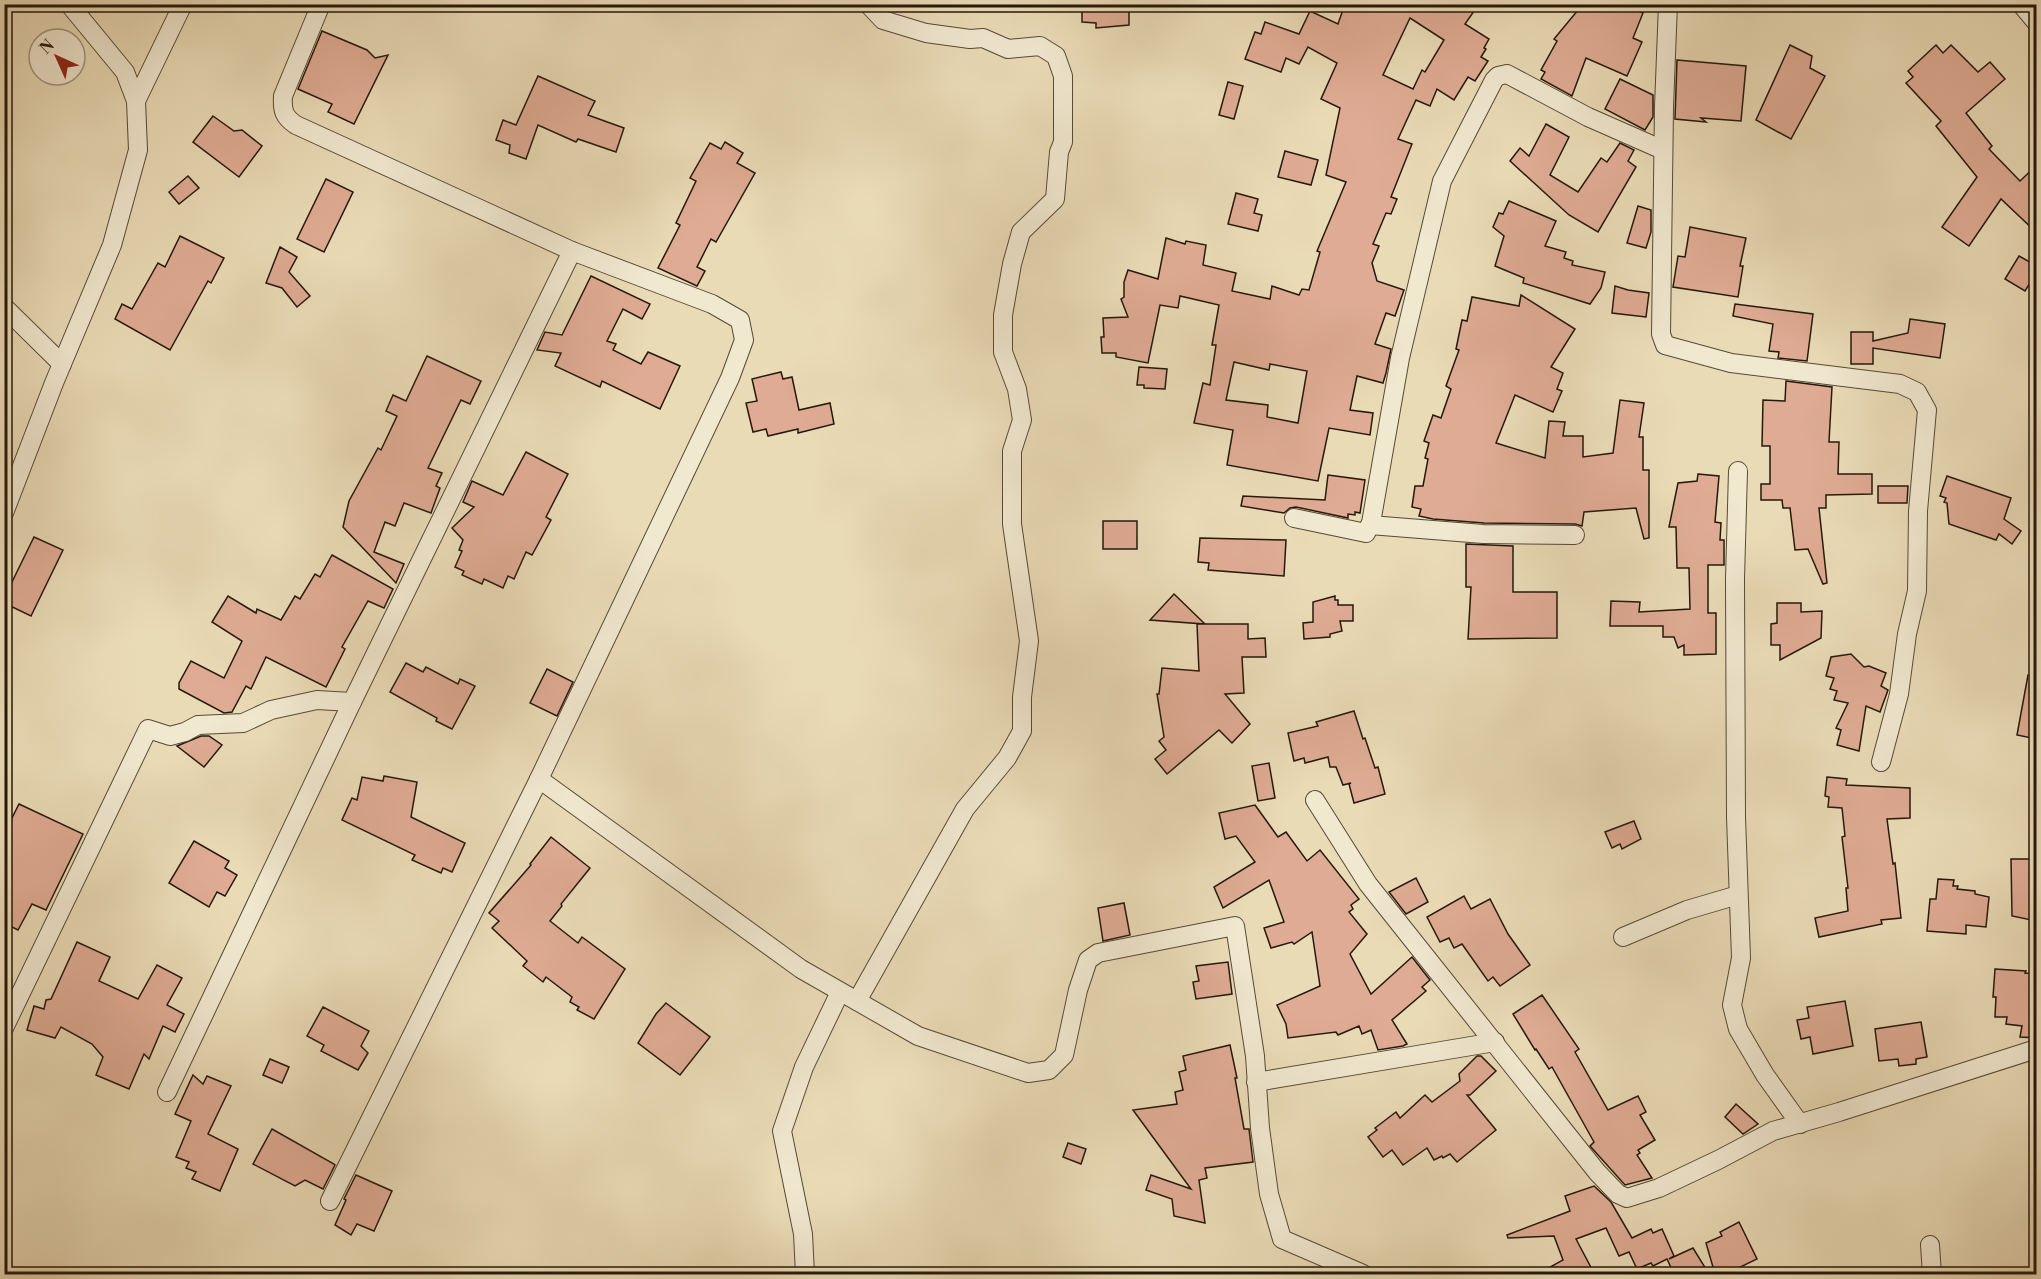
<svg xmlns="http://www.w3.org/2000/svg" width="2041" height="1279" viewBox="0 0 2041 1279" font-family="'Libre Bodoni',serif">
	<rect width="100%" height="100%" fill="#eadbb7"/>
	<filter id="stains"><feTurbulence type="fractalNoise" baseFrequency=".00333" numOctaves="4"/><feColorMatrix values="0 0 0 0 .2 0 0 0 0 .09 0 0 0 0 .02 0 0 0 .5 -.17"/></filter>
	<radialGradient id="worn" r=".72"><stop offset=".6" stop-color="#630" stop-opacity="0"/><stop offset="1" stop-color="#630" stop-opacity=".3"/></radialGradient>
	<g fill="#dfab94" stroke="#25190a" stroke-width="1.5" fill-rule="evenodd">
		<path d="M 1082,4 L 1129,4 L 1129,25 L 1096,28 L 1096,23 L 1082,22 Z"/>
		<path d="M 1345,4 L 1479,4 L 1465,24 L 1489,39 L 1484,48 L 1486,49 L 1481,57 L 1488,61 L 1475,81 L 1468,77 L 1454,100 L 1437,89 L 1430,106 L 1416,100 L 1398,139 L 1412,144 L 1391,197 L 1397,199 L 1391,214 L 1386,213 L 1373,244 L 1379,246 L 1372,263 L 1377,281 L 1404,290 L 1395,316 L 1386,313 L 1375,344 L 1391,349 L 1386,373 L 1383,383 L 1357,376 L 1350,410 L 1373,413 L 1370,435 L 1329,428 L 1318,481 L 1227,465 L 1233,430 L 1194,423 L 1203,383 L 1210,385 L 1216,345 L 1212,345 L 1219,305 L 1180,296 L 1178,308 L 1160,305 L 1148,363 L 1116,357 L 1116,353 L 1102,353 L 1101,337 L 1104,337 L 1103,318 L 1128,317 L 1121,299 L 1124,297 L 1124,282 L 1128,270 L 1158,279 L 1166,238 L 1185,244 L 1186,241 L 1206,245 L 1203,265 L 1236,273 L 1232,291 L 1270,299 L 1272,286 L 1299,295 L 1302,289 L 1309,290 L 1320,252 L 1317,251 L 1346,182 L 1326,175 L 1340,108 L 1321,99 L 1337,63 L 1308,47 L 1299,64 L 1286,58 L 1281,72 L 1245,59 L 1255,32 L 1261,34 L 1265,22 L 1299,34 L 1310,11 L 1338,24 ZM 1410,18 L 1444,40 L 1425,72 L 1422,70 L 1413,89 L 1383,75 ZM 1234,362 L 1269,370 L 1270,364 L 1307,371 L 1298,423 L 1267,417 L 1268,405 L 1226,400 Z"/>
		<path d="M 1583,4 L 1622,4 L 1643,13 L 1633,38 L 1642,42 L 1627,76 L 1586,58 L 1572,96 L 1541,79 L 1545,72 L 1541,70 L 1557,41 L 1554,39 Z"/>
		<path d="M 322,31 L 367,50 L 375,58 L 388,55 L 354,124 L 328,112 L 332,104 L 298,89 Z"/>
		<path d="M 1790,45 L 1812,56 L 1810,68 L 1825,76 L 1791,139 L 1756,120 Z"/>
		<path d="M 1936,45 L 1943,53 L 1951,45 L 1978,72 L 1990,62 L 2005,79 L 1966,113 L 1992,146 L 1989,149 L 2020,181 L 2037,165 L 2037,233 L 2001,199 L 1969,246 L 1942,227 L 1977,177 L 1936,126 L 1941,121 L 1906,83 L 1913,77 L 1908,71 Z"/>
		<path d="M 1677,60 L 1746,66 L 1741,121 L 1701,118 L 1706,122 L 1675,119 Z"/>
		<path d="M 538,76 L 595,101 L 588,115 L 624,128 L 616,152 L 578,139 L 576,142 L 538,125 L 526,159 L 509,153 L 510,145 L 496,140 L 503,120 L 516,125 Z"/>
		<path d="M 1620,79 L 1653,95 L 1653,117 L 1645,130 L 1605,109 Z"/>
		<path d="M 1228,82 L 1243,86 L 1234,119 L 1219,115 Z"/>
		<path d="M 213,116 L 234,131 L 242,130 L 262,146 L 239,177 L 193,142 Z"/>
		<path d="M 1546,124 L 1569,137 L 1550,175 L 1578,192 L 1601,158 L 1607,162 L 1620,143 L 1634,150 L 1628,161 L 1636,167 L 1598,232 L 1569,215 L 1510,161 L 1520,148 L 1529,156 Z"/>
		<path d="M 725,142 L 743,153 L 737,163 L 755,173 L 716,242 L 711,239 L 697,267 L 705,271 L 697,286 L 658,268 L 680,225 L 676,223 L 696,181 L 690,178 L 710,143 L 721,149 Z"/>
		<path d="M 1285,151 L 1318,160 L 1311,185 L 1278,177 Z"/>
		<path d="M 188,176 L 199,188 L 179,204 L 169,192 Z"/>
		<path d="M 326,179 L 353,192 L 324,252 L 297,239 Z"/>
		<path d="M 1236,193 L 1258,199 L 1254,213 L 1262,215 L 1258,231 L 1228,224 Z"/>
		<path d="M 1509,201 L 1556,221 L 1545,246 L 1566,252 L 1564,258 L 1573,261 L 1572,265 L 1605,272 L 1601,288 L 1590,304 L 1523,283 L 1524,278 L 1495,266 L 1504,236 L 1493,227 L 1499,213 L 1503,214 Z"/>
		<path d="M 1638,206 L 1651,210 L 1651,232 L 1646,248 L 1627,243 Z"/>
		<path d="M 1690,227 L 1746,238 L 1740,266 L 1743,266 L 1738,297 L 1673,287 L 1678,256 L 1685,257 Z"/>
		<path d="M 180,236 L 224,258 L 211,283 L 208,281 L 170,350 L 115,319 L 122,304 L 132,309 L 158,263 L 165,267 Z"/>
		<path d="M 280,247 L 297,257 L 289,272 L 310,296 L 297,307 L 282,288 L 266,283 Z"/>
		<path d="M 2019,256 L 2037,266 L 2037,272 L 2025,291 L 2005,279 Z"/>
		<path d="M 591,276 L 650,304 L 642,319 L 623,309 L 607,341 L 616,344 L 613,350 L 641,364 L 648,352 L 680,366 L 660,409 L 602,381 L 600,387 L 555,366 L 561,353 L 537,350 L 545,332 L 562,335 Z"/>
		<path d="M 1615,286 L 1628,290 L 1649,293 L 1646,317 L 1612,313 Z"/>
		<path d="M 1521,295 L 1575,329 L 1551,367 L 1563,373 L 1557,389 L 1562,391 L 1553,412 L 1515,395 L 1496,443 L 1545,458 L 1549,421 L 1565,422 L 1563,436 L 1583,436 L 1583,457 L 1613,453 L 1620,400 L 1644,403 L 1639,437 L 1643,437 L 1643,470 L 1649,470 L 1649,538 L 1644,539 L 1636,508 L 1584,512 L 1582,526 L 1575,524 L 1484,523 L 1433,519 L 1419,516 L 1421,509 L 1412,507 L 1415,486 L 1423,486 L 1428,459 L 1425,458 L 1429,443 L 1424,441 L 1433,415 L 1441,418 L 1451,389 L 1446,386 L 1459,350 L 1456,349 L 1462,320 L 1467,321 L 1472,297 L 1519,306 Z"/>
		<path d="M 1735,304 L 1813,314 L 1807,361 L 1778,358 L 1779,352 L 1769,351 L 1773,324 L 1733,316 Z"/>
		<path d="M 1910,319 L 1945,324 L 1940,358 L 1873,348 L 1873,364 L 1851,364 L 1851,332 L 1873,332 L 1873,341 L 1908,333 Z"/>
		<path d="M 427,356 L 481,381 L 470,404 L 461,400 L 428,468 L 442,473 L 436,486 L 440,488 L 431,513 L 404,503 L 395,526 L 385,522 L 374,552 L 404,564 L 396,583 L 343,527 L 349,501 L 378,448 L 381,450 L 397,416 L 386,411 L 393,395 L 406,401 Z"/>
		<path d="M 1139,367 L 1167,369 L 1165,389 L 1144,388 L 1144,385 L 1137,385 Z"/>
		<path d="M 781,372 L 783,379 L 792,377 L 799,410 L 830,403 L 834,424 L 798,433 L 798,429 L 768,436 L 766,429 L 753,432 L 746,403 L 757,401 L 752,379 Z"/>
		<path d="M 1786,381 L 1832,387 L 1829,442 L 1839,442 L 1838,474 L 1872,474 L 1872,494 L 1826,495 L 1826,508 L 1819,508 L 1827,583 L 1823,584 L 1808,549 L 1795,550 L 1790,508 L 1783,508 L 1782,500 L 1761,500 L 1761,484 L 1770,484 L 1770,446 L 1762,446 L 1763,400 L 1785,401 Z"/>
		<path d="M 526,452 L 568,474 L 546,517 L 551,520 L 532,555 L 526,552 L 514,579 L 508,576 L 503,588 L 484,579 L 482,584 L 462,575 L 464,571 L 455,567 L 462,551 L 459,550 L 463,540 L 452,528 L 474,507 L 463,502 L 472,481 L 503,495 Z"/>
		<path d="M 1698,474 L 1719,476 L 1715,522 L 1721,523 L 1720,540 L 1724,540 L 1724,565 L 1708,565 L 1708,613 L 1716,613 L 1716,654 L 1684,655 L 1684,645 L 1678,648 L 1674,637 L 1663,637 L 1663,626 L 1610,626 L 1611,601 L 1640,602 L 1639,612 L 1690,609 L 1689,568 L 1677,568 L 1676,527 L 1669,527 L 1678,483 L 1697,481 Z"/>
		<path d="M 1328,475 L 1365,480 L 1360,513 L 1355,512 L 1355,515 L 1348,514 L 1348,518 L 1296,507 L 1290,508 L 1284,513 L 1241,506 L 1243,496 L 1325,500 Z"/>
		<path d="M 1947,476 L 2011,498 L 2004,519 L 2021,531 L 2012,544 L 1999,534 L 1996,540 L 1949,524 L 1947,503 L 1944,502 L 1946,498 L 1940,496 Z"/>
		<path d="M 1878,486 L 1908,486 L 1907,503 L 1878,503 Z"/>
		<rect x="1103" y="521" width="34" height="28"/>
		<path d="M 34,537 L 63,550 L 31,616 L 4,603 L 4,586 L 9,588 Z"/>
		<path d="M 1200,538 L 1286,540 L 1284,576 L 1208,570 L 1209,563 L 1198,562 Z"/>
		<path d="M 1466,544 L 1513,546 L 1513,592 L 1557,592 L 1557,638 L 1468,639 L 1471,587 L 1466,587 Z"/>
		<path d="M 332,555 L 393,589 L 384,608 L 368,601 L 342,647 L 345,649 L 326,687 L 266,657 L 251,689 L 246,686 L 232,712 L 224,713 L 179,689 L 179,683 L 191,661 L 224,678 L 242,641 L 212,622 L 228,596 L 256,613 L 257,609 L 281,620 L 295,596 L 300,599 L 315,574 L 320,577 Z"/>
		<path d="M 1174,594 L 1205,624 L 1150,620 Z"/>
		<path d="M 1335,596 L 1335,600 L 1338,600 L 1338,605 L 1353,605 L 1353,621 L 1340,621 L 1342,631 L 1330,634 L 1330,637 L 1304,639 L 1303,623 L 1313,622 L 1313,602 Z"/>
		<path d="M 1777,603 L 1801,603 L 1801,612 L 1822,611 L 1821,638 L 1780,660 L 1780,645 L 1771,645 L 1771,624 L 1777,623 Z"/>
		<path d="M 1197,624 L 1248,624 L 1248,639 L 1265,638 L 1266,657 L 1242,657 L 1244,693 L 1225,694 L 1250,724 L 1232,743 L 1219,730 L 1167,774 L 1155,759 L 1166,750 L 1159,741 L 1164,737 L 1157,694 L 1159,694 L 1162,668 L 1199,671 Z"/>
		<path d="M 1851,654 L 1864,667 L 1869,666 L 1886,673 L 1881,686 L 1888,690 L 1880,712 L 1866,706 L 1859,751 L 1837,745 L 1841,730 L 1836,728 L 1848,703 L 1834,700 L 1837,691 L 1830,689 L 1834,678 L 1826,676 L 1831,657 Z"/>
		<path d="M 406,663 L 423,672 L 426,667 L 458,684 L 460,679 L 475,686 L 452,729 L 436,721 L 437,718 L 390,692 Z"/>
		<path d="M 547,669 L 573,682 L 557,716 L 530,703 Z"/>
		<path d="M 2028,675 L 2037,676 L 2037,739 L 2017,735 Z"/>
		<path d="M 1354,711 L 1363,739 L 1365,738 L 1375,768 L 1378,767 L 1385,794 L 1354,803 L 1349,784 L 1351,783 L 1343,785 L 1336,767 L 1330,767 L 1328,757 L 1305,763 L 1304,758 L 1294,761 L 1288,733 L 1318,726 L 1316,722 Z"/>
		<path d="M 201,736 L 209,736 L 222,745 L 204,767 L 177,746 Z"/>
		<path d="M 1269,763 L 1275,798 L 1258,801 L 1252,766 Z"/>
		<path d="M 384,776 L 417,782 L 411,817 L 465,843 L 452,872 L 443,868 L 441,873 L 412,860 L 415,855 L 342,820 L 352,798 L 357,800 L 362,777 L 383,781 Z"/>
		<path d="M 1827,777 L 1847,779 L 1846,785 L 1910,788 L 1910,818 L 1887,819 L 1893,864 L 1895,863 L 1901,918 L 1881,920 L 1882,924 L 1819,937 L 1815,918 L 1848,911 L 1846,888 L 1848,888 L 1842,837 L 1845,836 L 1842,808 L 1828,807 L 1829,797 L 1825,796 Z"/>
		<path d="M 19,804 L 83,834 L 46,910 L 32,904 L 18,930 L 4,923 L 4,834 Z"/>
		<path d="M 1255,805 L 1278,837 L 1286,832 L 1307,861 L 1320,850 L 1359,899 L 1351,905 L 1353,909 L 1349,912 L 1367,934 L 1350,954 L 1371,994 L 1412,957 L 1430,980 L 1422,987 L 1426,991 L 1392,1020 L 1407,1044 L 1403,1046 L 1378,1050 L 1371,1030 L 1362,1034 L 1359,1026 L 1338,1035 L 1336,1032 L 1288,1038 L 1286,1024 L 1277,1005 L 1320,986 L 1312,932 L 1294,944 L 1292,942 L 1271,948 L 1264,928 L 1284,922 L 1269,880 L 1223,908 L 1214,887 L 1255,862 L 1236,836 L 1225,839 L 1219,813 Z"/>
		<path d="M 1634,821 L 1641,839 L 1622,849 L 1620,844 L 1612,848 L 1605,832 Z"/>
		<path d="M 551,837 L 590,868 L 561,904 L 562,906 L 550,921 L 578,943 L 582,937 L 625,969 L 594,1019 L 577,1010 L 579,1007 L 570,1002 L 572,997 L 546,977 L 543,982 L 523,966 L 527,961 L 492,928 L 499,921 L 489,913 L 531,865 L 530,864 Z"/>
		<path d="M 194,841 L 229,861 L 225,868 L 237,875 L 225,896 L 217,892 L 209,907 L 169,883 Z"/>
		<path d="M 2011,859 L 2037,859 L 2037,921 L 2012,916 Z"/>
		<path d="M 1416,878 L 1428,902 L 1406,914 L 1389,892 Z"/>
		<path d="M 1938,879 L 1954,880 L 1953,886 L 1958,886 L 1957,889 L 1975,891 L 1975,894 L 1989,897 L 1986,927 L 1966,925 L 1966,934 L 1927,931 L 1930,899 L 1936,899 Z"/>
		<path d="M 1464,896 L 1471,909 L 1490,899 L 1508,934 L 1530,965 L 1500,986 L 1493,977 L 1488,981 L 1462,944 L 1454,948 L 1449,938 L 1440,942 L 1427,917 Z"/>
		<path d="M 1124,903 L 1130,935 L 1103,941 L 1098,908 Z"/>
		<path d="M 77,942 L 110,957 L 99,981 L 138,999 L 157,965 L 182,978 L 167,1005 L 184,1014 L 175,1032 L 163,1026 L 149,1059 L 144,1054 L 129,1089 L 96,1075 L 103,1057 L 92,1044 L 61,1027 L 55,1038 L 27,1030 L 34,1006 L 44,1009 L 46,1000 L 51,999 Z"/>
		<path d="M 1228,962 L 1232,994 L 1196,999 L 1193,982 L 1199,981 L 1196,966 Z"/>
		<path d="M 1995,969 L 2026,971 L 2025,973 L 2037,974 L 2037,1038 L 2020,1037 L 2022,1026 L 2006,1024 L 2007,1017 L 1995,1017 L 1996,997 L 1993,997 Z"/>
		<path d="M 1542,995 L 1579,1049 L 1575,1052 L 1608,1110 L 1638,1096 L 1646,1112 L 1640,1115 L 1655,1140 L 1638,1150 L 1640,1153 L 1637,1155 L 1652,1178 L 1625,1185 L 1590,1146 L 1594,1142 L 1552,1067 L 1549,1069 L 1536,1049 L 1535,1050 L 1513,1014 Z"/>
		<path d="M 1845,1001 L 1853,1046 L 1813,1054 L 1810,1037 L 1801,1039 L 1797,1020 L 1809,1018 L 1807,1007 Z"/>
		<path d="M 666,1003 L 710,1037 L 680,1075 L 638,1043 L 656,1014 Z"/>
		<path d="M 323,1007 L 369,1031 L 361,1046 L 368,1053 L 358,1070 L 321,1051 L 324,1045 L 307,1036 Z"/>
		<path d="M 1921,1022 L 1927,1057 L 1916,1059 L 1916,1064 L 1899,1066 L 1898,1059 L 1879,1061 L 1875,1029 Z"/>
		<path d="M 1230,1045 L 1237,1078 L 1235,1078 L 1244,1129 L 1249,1129 L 1253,1162 L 1205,1168 L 1207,1178 L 1199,1180 L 1205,1223 L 1174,1216 L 1172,1199 L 1146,1190 L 1151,1175 L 1191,1189 L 1133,1110 L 1177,1104 L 1175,1092 L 1183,1090 L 1179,1072 L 1186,1070 L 1183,1056 Z"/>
		<path d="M 1477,1056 L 1481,1056 L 1496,1071 L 1470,1095 L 1467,1095 L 1496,1130 L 1457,1162 L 1450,1154 L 1443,1158 L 1442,1156 L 1434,1160 L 1427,1148 L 1403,1165 L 1392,1150 L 1383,1157 L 1368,1137 L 1377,1130 L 1375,1128 L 1396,1112 L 1400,1118 L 1425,1095 L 1432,1102 L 1460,1081 L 1459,1074 Z"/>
		<path d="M 270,1059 L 289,1067 L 282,1083 L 263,1075 Z"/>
		<path d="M 193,1075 L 203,1084 L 207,1076 L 231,1086 L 208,1134 L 238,1149 L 220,1191 L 192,1179 L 196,1172 L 186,1168 L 189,1162 L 176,1157 L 191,1121 L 175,1114 Z"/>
		<path d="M 1736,1104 L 1758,1124 L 1743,1134 L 1725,1117 Z"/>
		<path d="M 272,1129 L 334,1164 L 335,1165 L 323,1189 L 305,1180 L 295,1186 L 253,1164 Z"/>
		<path d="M 1068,1143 L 1086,1149 L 1081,1164 L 1063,1157 Z"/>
		<path d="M 356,1175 L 392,1191 L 374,1231 L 357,1224 L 351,1235 L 335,1225 L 346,1200 L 344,1199 Z"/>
		<path d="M 1594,1186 L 1611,1202 L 1632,1238 L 1651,1229 L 1653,1233 L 1662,1229 L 1674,1256 L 1669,1259 L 1693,1248 L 1709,1274 L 1674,1274 L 1667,1259 L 1653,1266 L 1651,1263 L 1637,1269 L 1629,1252 L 1619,1256 L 1606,1228 L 1576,1239 L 1595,1275 L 1536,1275 L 1563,1260 L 1554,1236 L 1508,1238 L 1507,1235 L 1570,1211 L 1565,1196 Z"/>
		<path d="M 1739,1222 L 1757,1259 L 1734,1270 L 1736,1274 L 1715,1274 L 1706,1243 L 1722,1236 L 1720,1232 Z"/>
	</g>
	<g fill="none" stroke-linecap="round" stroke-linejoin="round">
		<defs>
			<g id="minor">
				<path d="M 321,4 L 283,96 C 282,111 284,117 296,125 L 572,251 L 712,304 L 740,320 L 744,340 L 730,378 L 539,779 L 330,1201"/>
				<path d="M 1668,4 L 1664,107 L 1661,334 L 1665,345 L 1731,363 L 1900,384 L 1917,392 L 1927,410 L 1918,511 L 1917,591 L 1907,634 L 1899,694 L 1881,762"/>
				<path d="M 2021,4 L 2036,22"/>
				<path d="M 136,101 L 183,4"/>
				<path d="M 4,307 L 62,364"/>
				<path d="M 1738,471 L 1735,579 L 1736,817 L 1741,958 L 1732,1005 L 1738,1029 L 1765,1075 L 1800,1124"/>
				<path d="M 4,513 L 54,383 L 112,245 L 138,150 L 136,101 L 125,72 L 69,4"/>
				<path d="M 1294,518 L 1366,533 L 1371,523 L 1400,358 L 1442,181 L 1494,80 L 1498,76 L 1507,74 L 1588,117 L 1663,150"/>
				<path d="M 1370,525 L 1483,534 L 1575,535"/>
				<path d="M 539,779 L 801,969 L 918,1036 L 1028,1073 L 1049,1070 L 1064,1055 L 1078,990 L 1088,960 L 1098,953 L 1235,926 L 1255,1056 L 1260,1128 L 1269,1194 L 1282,1239 L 1363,1274"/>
				<path d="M 1315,800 L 1368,884 L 1597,1172 L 1618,1194 L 1627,1198 L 1659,1188 L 1718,1160 L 1773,1131 L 1839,1112 L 2036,1049"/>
				<path d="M 1623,937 L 1687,910 L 1738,895"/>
				<path d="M 857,1001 L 965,809 L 1007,758 L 1022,731 L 1022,697 L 1029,641 L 1012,524 L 1012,451 L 1022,420 L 1017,389 L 1003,352 L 1003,315 L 1012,264 L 1021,232 L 1055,199 L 1059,152 L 1063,142 L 1063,76 L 1056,56 L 1040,46 L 1008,49 L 983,38 L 970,39 L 926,33 L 883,20 L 868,4"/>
				<path d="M 4,1028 L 148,729 L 170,736 L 185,732 L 198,725 L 243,723 L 271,710 L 317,700 L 352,702"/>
				<path d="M 1256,1082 L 1495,1042"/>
				<path d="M 167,1092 L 352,702 L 572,251"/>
				<path d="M 1930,1245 L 1932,1274"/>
				<path d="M 805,1274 L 803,1234 L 782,1131 L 804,1067 L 840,992"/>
			</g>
		</defs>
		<use href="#minor" stroke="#564a35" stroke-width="20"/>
		<use href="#minor" stroke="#f1e8d0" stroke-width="18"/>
	</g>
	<rect width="2041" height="1279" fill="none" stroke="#eadbb7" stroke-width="24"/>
	<rect x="6" y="6" width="2029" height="1267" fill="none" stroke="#25190a" stroke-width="3"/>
	<rect x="12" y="12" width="2017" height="1255" fill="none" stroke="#25190a" stroke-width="1.5"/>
	<g transform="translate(57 57) rotate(315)"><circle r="28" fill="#f1e8d0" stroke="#9f9581" stroke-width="1.5"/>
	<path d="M0-4.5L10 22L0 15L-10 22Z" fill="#8f2418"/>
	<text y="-9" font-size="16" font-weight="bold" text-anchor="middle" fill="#25190a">N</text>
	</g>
	<rect width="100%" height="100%" filter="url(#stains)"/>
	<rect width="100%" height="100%" fill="url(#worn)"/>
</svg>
